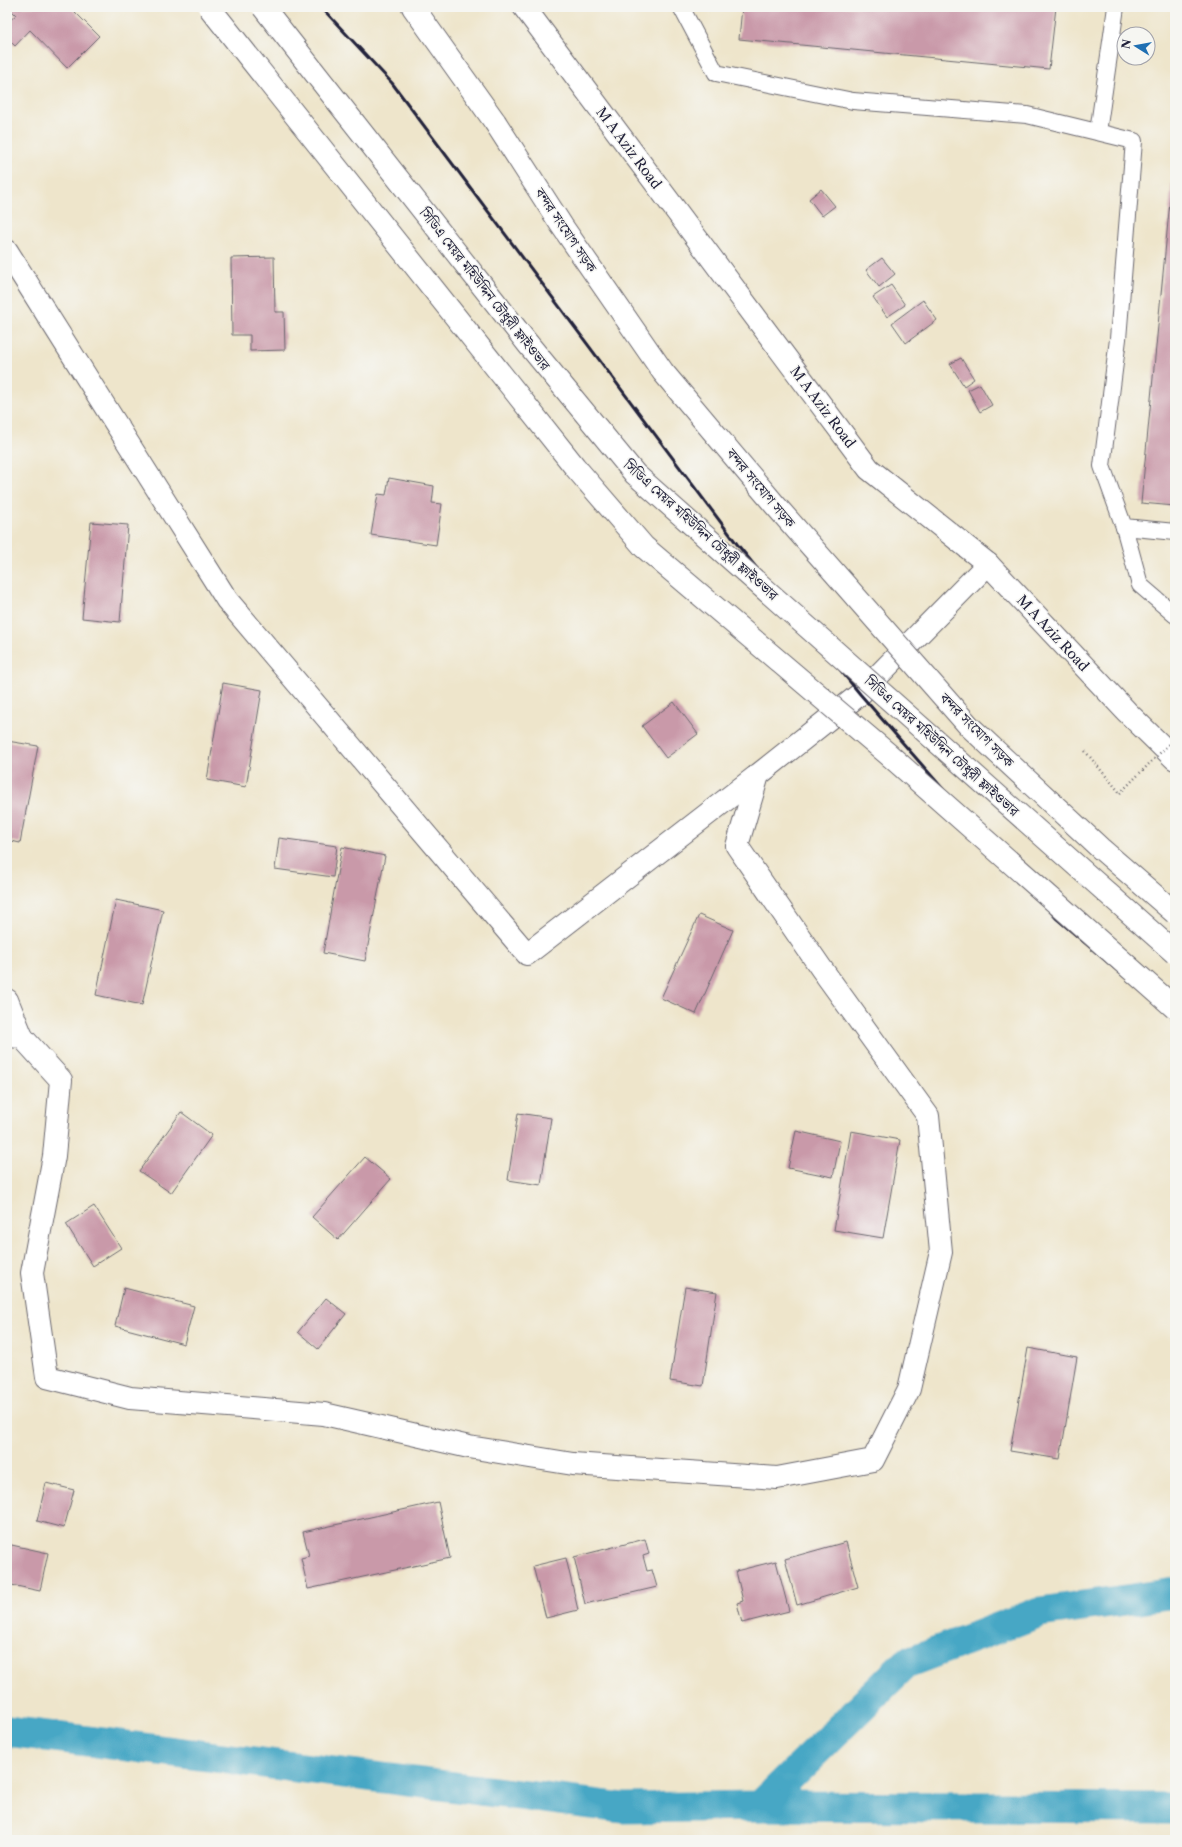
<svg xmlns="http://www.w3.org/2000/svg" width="1182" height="1847" viewBox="0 0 1182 1847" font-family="'Libre Caslon Text','Noto Serif Bengali',serif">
	<rect width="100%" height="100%" fill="#f6f6f2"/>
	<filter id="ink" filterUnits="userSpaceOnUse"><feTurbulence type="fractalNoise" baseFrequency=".025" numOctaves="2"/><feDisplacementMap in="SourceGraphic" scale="8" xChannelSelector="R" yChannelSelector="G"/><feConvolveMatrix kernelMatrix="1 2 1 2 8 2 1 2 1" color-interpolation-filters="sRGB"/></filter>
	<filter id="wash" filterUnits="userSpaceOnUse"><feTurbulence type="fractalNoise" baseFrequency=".012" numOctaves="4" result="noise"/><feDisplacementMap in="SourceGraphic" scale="16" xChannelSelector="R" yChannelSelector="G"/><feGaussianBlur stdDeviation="0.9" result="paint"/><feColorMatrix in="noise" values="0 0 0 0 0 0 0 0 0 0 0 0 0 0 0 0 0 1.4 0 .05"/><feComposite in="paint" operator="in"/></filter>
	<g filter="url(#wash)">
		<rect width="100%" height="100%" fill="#eee5cb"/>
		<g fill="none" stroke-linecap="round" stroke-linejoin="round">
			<g stroke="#46a7c5" stroke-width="31">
				<path d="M 7,1731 L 623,1808 L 760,1806 L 906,1663 L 1040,1612 L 1175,1593"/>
				<path d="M 760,1806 L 1175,1808"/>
			</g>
		</g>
		<g id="blocks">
			<g fill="#c999a9">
				<path d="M 10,7 L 70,7 L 99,36 L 67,68 L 30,30 L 15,46 L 7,38 L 7,23 L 16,15 L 9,8 Z"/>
				<path d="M 742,7 L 1056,7 L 1049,69 L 739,39 Z"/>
				<path d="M 1174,159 L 1175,159 L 1175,506 L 1141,503 Z"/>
				<path d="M 821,189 L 835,206 L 822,216 L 809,199 Z"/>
				<path d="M 274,257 L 275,312 L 284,312 L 285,350 L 250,351 L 250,335 L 232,335 L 231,258 Z"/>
				<path d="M 882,258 L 895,274 L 879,287 L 866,270 Z"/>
				<path d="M 891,285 L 905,305 L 887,317 L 873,297 Z"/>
				<path d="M 923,300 L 937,320 L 906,343 L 892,323 Z"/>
				<path d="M 961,358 L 974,379 L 964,386 L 950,364 Z"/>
				<path d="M 980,384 L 992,405 L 980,412 L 968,390 Z"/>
				<path d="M 389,478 L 434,486 L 432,503 L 442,504 L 436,545 L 371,535 L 378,494 L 386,495 Z"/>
				<path d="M 91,522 L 128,525 L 120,622 L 82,618 Z"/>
				<path d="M 223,683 L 262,690 L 246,787 L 207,780 Z"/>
				<path d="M 674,702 L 698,734 L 666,758 L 642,726 Z"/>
				<path d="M 7,741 L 38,746 L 20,843 L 7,840 Z"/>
				<path d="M 279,838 L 337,846 L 333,877 L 275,869 Z"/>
				<path d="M 342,847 L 385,856 L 365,961 L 323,953 Z"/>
				<path d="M 116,900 L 163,910 L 142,1005 L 96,995 Z"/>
				<path d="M 699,915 L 733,930 L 696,1014 L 661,998 Z"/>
				<path d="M 181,1112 L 212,1135 L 171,1193 L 139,1171 Z"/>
				<path d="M 518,1113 L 551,1118 L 541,1185 L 508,1180 Z"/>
				<path d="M 796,1131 L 840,1141 L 833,1177 L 788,1168 Z"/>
				<path d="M 851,1131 L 900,1140 L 883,1238 L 834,1230 Z"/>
				<path d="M 365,1157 L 391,1179 L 338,1240 L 312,1217 Z"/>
				<path d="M 94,1206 L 121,1248 L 93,1266 L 66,1224 Z"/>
				<path d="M 685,1287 L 717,1292 L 703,1386 L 670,1381 Z"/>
				<path d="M 124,1288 L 194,1306 L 184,1344 L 115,1326 Z"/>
				<path d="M 326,1298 L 346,1314 L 318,1349 L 298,1332 Z"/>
				<path d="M 1028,1348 L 1077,1357 L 1060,1459 L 1010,1451 Z"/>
				<path d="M 46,1483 L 74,1490 L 64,1528 L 37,1521 Z"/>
				<path d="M 438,1502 L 450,1558 L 308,1589 L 301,1558 L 309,1556 L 303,1532 Z"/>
				<path d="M 645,1539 L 649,1554 L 643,1556 L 647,1571 L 652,1570 L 657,1587 L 585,1604 L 574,1557 Z"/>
				<path d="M 846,1542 L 858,1587 L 797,1605 L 785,1559 Z"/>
				<path d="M 7,1544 L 48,1553 L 40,1591 L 7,1584 Z"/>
				<path d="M 566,1558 L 578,1610 L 546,1618 L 533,1566 Z"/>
				<path d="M 776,1561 L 789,1611 L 742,1623 L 737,1603 L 743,1601 L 736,1571 Z"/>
			</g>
		</g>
	</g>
	<g filter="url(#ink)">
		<use href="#blocks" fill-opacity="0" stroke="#69666d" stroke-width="1"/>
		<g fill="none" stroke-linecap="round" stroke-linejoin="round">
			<defs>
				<g id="lane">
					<path d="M 681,7 L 716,73 L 853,101 L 1027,115 L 1134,141 L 1118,339 L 1102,466 L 1124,527 L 1175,532"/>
					<path d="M 1098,132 L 1116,7"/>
					<path d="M 1124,527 L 1140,585 L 1175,615"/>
				</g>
				<g id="street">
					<path d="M 7,251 L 227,600 L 527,954 L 758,775"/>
					<path d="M 7,1000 L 22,1037"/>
					<path d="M 7,1036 L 22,1037 L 61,1080 L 54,1156 L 32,1273 L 47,1377 L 130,1398 L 324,1414 L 469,1447 L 573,1464 L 777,1478 L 873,1460 L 909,1389 L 941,1252 L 928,1116 L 821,968 L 737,846 L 758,775 L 860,694 L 988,564"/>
				</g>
				<path id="primary" d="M 524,7 L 869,469 L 988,564 L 1127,712 L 1175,759"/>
				<path id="highway" d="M 413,7 L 495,122"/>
			</defs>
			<use href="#lane" stroke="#69666d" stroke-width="18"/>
			<use href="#street" stroke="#69666d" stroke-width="24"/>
			<use href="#primary" stroke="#69666d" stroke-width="24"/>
			<use href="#highway" stroke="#69666d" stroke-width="24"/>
			<g stroke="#69666d" stroke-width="2.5" stroke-dasharray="1 3" stroke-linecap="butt">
				<path d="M 1174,659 L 1175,661"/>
				<path d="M 1085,751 L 1120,793"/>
			</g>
			<use href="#lane" stroke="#fff" stroke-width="16"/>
			<use href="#street" stroke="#fff" stroke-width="22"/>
			<use href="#primary" stroke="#fff" stroke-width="22"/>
			<use href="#highway" stroke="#fff" stroke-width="22"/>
			<path stroke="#22223b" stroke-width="3" d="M 321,7 L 392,83 L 737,544 L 860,694 L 1056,918 L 1175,1020"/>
			<defs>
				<g id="highway-bridge">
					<path d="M 209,7 L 575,467 L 644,547 L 888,754 L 1175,1008"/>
					<path d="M 263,7 L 528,344 L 635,474 L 1175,953"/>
					<path d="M 495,122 L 562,226 L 663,372 L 775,505 L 969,726 L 1100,848 L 1175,913"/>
				</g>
			</defs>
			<use href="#highway-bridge" stroke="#69666d" stroke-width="24" stroke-linecap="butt"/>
			<path stroke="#69666d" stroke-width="2.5" stroke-dasharray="1 3" stroke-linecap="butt" d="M 1120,793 L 1175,738"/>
			<use href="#highway-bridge" stroke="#fff" stroke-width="22"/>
		</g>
	</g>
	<g text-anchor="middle" stroke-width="3" stroke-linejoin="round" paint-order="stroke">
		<g font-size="14" fill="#22223b" stroke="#f6f6f2">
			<text transform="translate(629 148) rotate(53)" y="5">M A Aziz Road</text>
			<text transform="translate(566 230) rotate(56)" y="5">বন্দর সংযোগ সড়ক</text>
			<text transform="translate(485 289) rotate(52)" y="5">সিডিএ মেয়র মহিউদ্দিন চৌধুরী ফ্লাইওভার</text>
			<text transform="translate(823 407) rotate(53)" y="5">M A Aziz Road</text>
			<text transform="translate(761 488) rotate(50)" y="5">বন্দর সংযোগ সড়ক</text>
			<text transform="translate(701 530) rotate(42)" y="5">সিডিএ মেয়র মহিউদ্দিন চৌধুরী ফ্লাইওভার</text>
			<text transform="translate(1053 633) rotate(47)" y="5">M A Aziz Road</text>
			<text transform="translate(977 730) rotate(45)" y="5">বন্দর সংযোগ সড়ক</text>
			<text transform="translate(942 746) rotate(42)" y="5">সিডিএ মেয়র মহিউদ্দিন চৌধুরী ফ্লাইওভার</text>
		</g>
	</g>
	<rect width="1182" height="1847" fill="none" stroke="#f6f6f2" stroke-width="24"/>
	<g transform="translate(1136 46) rotate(281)"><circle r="19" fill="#f6f6f2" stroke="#a1a1a9"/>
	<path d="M0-3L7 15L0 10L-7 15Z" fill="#1f6fb2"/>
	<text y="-6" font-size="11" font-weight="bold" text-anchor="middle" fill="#22223b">N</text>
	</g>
</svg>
